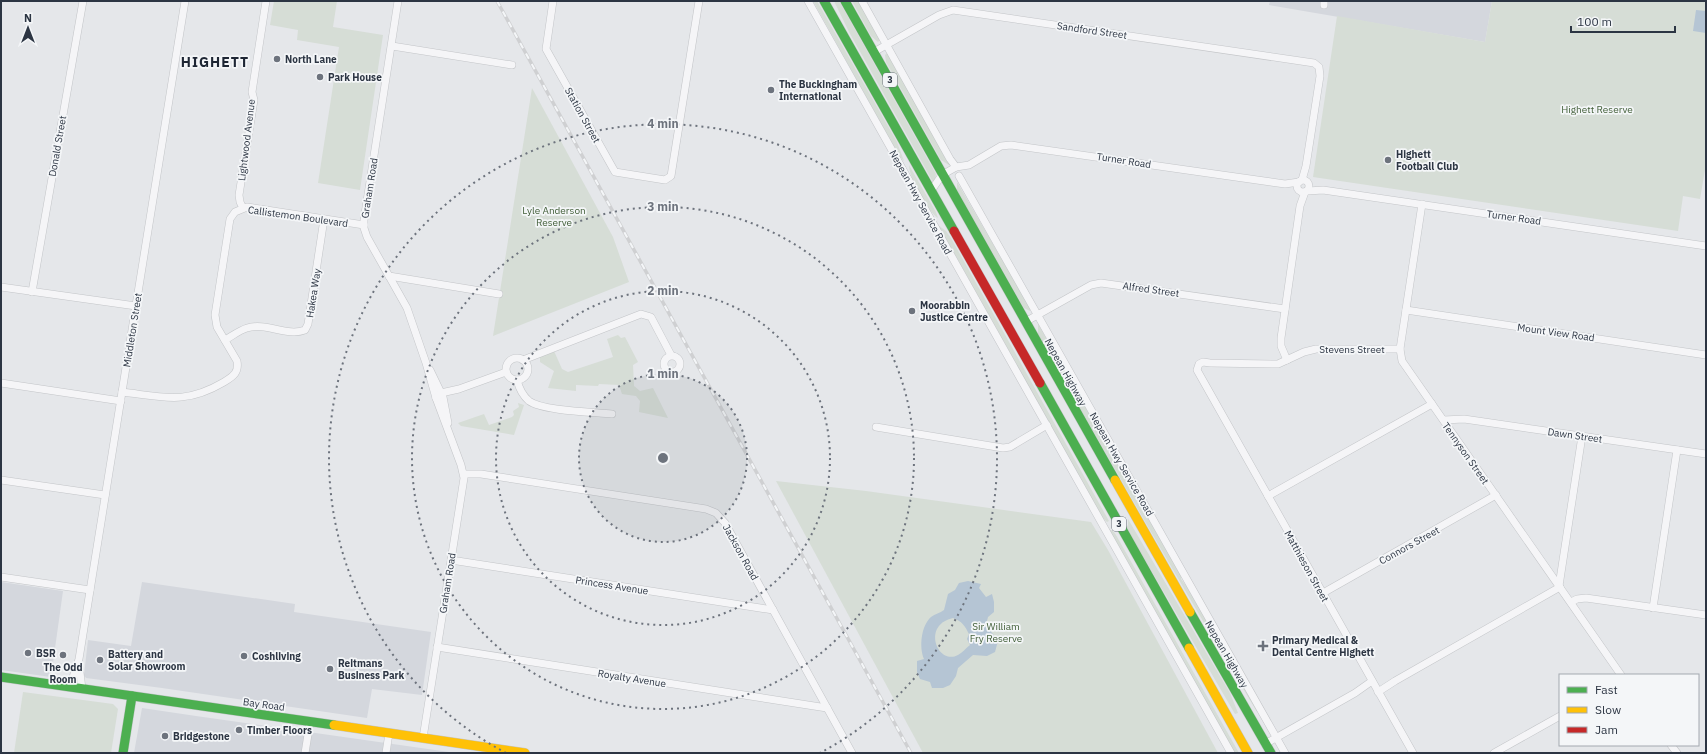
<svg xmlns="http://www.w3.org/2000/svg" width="1707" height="754" viewBox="0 0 1707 754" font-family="'IBM Plex Sans',sans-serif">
	<rect width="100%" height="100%" fill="#e5e7ea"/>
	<g fill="#d4d7dd">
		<path d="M 1270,1 L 1492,1 L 1485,42 L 1269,5 Z"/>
		<path d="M 1,582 L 63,591 L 51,677 L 1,670 Z"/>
		<path d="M 142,582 L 295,604 L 294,612 L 431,632 L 422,695 L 372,689 L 367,718 L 162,688 L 86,678 L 84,675 L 88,640 L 131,646 Z"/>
		<path d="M 142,708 L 196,716 L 456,753 L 134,753 Z"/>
	</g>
	<g fill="#d6ddd6">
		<path d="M 274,1 L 337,1 L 333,27 L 383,35 L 360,190 L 318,183 L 339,47 L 297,40 L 298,30 L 270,25 Z"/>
		<path d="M 813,1 L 817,1 L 897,142 L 904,161 L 899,156 Z"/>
		<path d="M 834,1 L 839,1 L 936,174 L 935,181 L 933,182 L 849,32 Z"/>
		<path d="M 852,1 L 858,1 L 880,40 L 878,42 L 871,36 Z"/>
		<path d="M 1492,1 L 1706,1 L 1706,164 L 1700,199 L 1683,196 L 1678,231 L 1313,177 L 1337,16 L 1485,42 Z"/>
		<path d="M 887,53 L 950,164 L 949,165 L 941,160 L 886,62 L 885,55 Z"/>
		<path d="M 532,88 L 613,237 L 629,282 L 493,336 Z"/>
		<path d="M 909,165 L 936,212 L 938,218 C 927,211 909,178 909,165 Z"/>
		<path d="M 957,182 L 1030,308 L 1030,311 L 1024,308 L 957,190 Z"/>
		<path d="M 934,222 L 946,231 L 951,238 L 1109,521 L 1107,522 L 1102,517 L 948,242 Z"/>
		<path d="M 1038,324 L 1181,576 L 1181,579 L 1187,587 L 1258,711 L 1257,712 C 1182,587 1110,461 1038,334 Z"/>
		<path d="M 618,335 L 621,338 L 625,337 L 638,362 L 633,365 L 634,386 L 640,391 L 653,388 L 668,418 L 639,412 L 640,401 L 636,396 L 622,394 L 619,385 L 599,384 L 598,386 L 576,385 L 576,391 L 548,388 L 554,371 L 540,362 L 540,356 L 554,351 L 562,369 L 568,372 L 613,357 L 607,339 Z"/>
		<path d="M 518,403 L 524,405 L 514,435 L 461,426 L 458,423 L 484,414 L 489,425 L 512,417 L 514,415 L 513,411 L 519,407 Z"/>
		<path d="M 776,481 L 866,491 L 1091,522 L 1108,550 L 1218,753 L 923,753 Z"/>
		<path d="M 1128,519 L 1230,693 L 1238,713 L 1235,714 L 1126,527 L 1128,525 Z"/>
		<path d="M 1108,529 L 1113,531 L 1116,535 L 1239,753 L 1234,753 Z"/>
		<path d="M 23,692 L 113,704 L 118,709 L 111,753 L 14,753 Z"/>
	</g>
	<g fill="#b5c5d4" fill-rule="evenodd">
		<path d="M 1696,10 L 1706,11 L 1706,33 L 1693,31 Z"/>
		<path d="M 968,581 L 981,584 L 979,588 L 986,597 L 992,594 L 994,602 L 994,612 L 988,617 L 986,625 L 998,641 L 995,652 L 987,656 L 973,655 L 958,668 L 956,676 L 950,685 L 943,688 L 932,688 L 930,682 L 920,679 L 917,672 L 917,661 L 924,659 C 919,647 921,626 931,617 C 935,614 940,613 944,610 L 948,594 L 955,590 L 959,583 ZM 953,618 C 962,621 965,626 969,634 L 967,639 L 970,645 C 966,648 962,653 958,655 C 938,666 921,625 953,618 Z"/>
	</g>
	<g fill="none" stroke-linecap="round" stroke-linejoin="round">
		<defs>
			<g id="street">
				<path d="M 398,1 L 364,220 L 364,228 L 367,237 L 407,308 L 426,363 L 436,398 L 461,465 L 464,478 L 423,738"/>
				<path d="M 553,1 L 546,49 L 615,172 L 665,180 L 671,176 L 699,1"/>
				<path d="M 808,1 L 1231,753"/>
				<path d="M 862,1 L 950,159 L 956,167"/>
				<path d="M 1324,5 L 1324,1"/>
				<path d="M 392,46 L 512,65"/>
				<path d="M 874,52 L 939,15 L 953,10 L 1314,63 L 1319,67 L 1320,76 L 1306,166 L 1302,180"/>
				<path d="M 959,176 L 1285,753"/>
				<circle cx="1303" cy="186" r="6"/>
				<path d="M 931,191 L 942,175 L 956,167 L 969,165 L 1001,146 L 1011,145 L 1285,184 L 1299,182"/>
				<path d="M 1308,191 L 1323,190 L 1706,246"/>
				<path d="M 1422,204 L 1400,349 L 1402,361 L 1621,675"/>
				<path d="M 243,208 L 240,202 L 239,195 L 254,100 L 252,92 L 266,1"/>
				<path d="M 389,276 L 499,294"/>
				<path d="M 1,287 L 136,306"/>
				<path d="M 32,292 L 83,1"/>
				<path d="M 1406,310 L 1706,355"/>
				<path d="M 1025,322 L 1091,285 L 1101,283 L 1285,309"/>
				<path d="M 225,340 C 232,336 240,330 247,328 C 266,322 287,337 305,330 L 308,324 L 324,219"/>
				<path d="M 1400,349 L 1316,349 L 1304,352 L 1278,364 L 1210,363 L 1203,362 L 1199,364 L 1197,370 L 1413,753"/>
				<circle cx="672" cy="364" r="8"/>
				<circle cx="517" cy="369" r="11"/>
				<path d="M 523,360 L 641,314 L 651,317 L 671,355"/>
				<path d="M 1287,360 L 1281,346 L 1281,338 L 1300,206 L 1305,192"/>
				<path d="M 430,370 L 443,397 L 448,423"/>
				<path d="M 517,380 C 519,388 522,395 529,401 C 543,411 593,412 612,414"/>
				<path d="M 1,383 L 121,401"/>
				<path d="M 122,392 C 164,397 185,405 224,382 C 234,376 239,372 237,361 L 217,327 L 215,315 L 230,219 L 235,212 L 247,207 L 364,225"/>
				<path d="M 436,398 L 441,393 L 459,389 L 506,372"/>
				<path d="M 1444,420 L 1464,419 L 1706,454"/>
				<path d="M 876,427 L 1003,448 L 1010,447 L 1047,425"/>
				<path d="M 464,474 L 481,474 L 706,509 L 716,513 L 725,523 L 852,753"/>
				<path d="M 1,480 L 105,495"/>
				<path d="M 1268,496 L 1432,404"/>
				<path d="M 451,560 L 773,610"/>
				<path d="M 1,577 L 90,590"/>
				<path d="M 1559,586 L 1582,436"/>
				<path d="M 1323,593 L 1496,495"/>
				<path d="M 1571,602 L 1577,599 L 1586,598 L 1706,615"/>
				<path d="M 1653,608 L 1677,450"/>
				<path d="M 437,647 L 827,708"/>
				<path d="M 79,664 L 82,689"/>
				<path d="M 65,686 L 73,677 L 79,659 L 185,1"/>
				<path d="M 1378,692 L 1395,681 L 1560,587"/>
				<path d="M 1265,744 L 1355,693 L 1372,681"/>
				<path d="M 1671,745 L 1677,753"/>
				<path d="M 305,753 L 310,722"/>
				<path d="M 386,753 L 389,733"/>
				<path d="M 1494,753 L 1560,716"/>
			</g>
			<g id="fast">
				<path d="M 824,1 L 954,231"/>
				<path d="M 845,1 L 1115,480"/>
				<path d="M 1040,383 L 1189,648"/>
				<path d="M 1190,612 L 1271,753"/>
				<path d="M 1,677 L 334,725"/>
				<path d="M 123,753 L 132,696"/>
			</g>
			<g id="slow">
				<path d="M 1115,480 L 1190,612"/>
				<path d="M 1189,648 L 1248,753"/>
				<path d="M 334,725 L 525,753"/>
			</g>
			<path id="jam" d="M 954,231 L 1040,383"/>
		</defs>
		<use href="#street" stroke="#c3c5c8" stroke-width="8"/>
		<use href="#fast" stroke="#c3c5c8" stroke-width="10"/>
		<use href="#slow" stroke="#c3c5c8" stroke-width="10"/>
		<use href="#jam" stroke="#c3c5c8" stroke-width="10"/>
		<use href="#street" stroke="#f5f5f7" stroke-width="7"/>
		<use href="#fast" stroke="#4caf50" stroke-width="9"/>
		<use href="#slow" stroke="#ffc107" stroke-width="9"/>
		<use href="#jam" stroke="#c62828" stroke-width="9"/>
		<defs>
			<path id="rail" d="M 497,1 L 911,753"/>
		</defs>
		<use href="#rail" stroke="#cfd0d2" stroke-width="3.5"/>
		<use href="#rail" stroke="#f4f6f8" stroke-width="2" stroke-dasharray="6" stroke-linecap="butt"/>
	</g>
	<circle cx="663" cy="458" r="84" fill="#6d737d" fill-opacity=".12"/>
	<g fill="none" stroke="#6d737d" stroke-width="2" stroke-dasharray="2 4">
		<circle cx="663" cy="458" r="84"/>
		<circle cx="663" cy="458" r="167"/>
		<circle cx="663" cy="458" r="251"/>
		<path d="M506 753A334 334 0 1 1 820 753"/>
	</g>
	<g fill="#6d737d" stroke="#f4f6f8" stroke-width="1.5">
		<circle cx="277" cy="59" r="4"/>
		<circle cx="320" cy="77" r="4"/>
		<circle cx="771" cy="90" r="4"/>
		<circle cx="1388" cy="160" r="4"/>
		<circle cx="912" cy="311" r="4"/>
		<path d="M1261 640h4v4h4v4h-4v4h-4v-4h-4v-4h4z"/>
		<circle cx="28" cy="653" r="4"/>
		<circle cx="63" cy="655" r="4"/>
		<circle cx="244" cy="656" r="4"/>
		<circle cx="100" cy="660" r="4"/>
		<circle cx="330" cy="669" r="4"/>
		<circle cx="239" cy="730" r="4"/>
		<circle cx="165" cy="736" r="4"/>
	</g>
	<g text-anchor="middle" stroke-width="3.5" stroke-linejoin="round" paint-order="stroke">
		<g fill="#f4f6f8" stroke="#686f79" stroke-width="1">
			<rect x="883" y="73" width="14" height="14" rx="3"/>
			<rect x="1112" y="517" width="14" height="14" rx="3"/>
		</g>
		<g font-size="9" font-weight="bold" fill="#2c3543">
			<text x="890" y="83">3</text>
			<text x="1119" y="527">3</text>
		</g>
		<g font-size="10" fill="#2c3543" stroke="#f4f6f8">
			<text transform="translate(1092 30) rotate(8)" y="4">Sandford Street</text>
			<text transform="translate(583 115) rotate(61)" y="4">Station Street</text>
			<text transform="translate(246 140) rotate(-83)" y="4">Lightwood Avenue</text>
			<text transform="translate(57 146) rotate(-80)" y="4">Donald Street</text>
			<text transform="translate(1124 160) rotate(9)" y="4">Turner Road</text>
			<text transform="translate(369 188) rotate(-81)" y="4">Graham Road</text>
			<text transform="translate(921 202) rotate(61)" y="4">Nepean Hwy Service Road</text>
			<text transform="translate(298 216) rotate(8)" y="4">Callistemon Boulevard</text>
			<text transform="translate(1514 217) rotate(8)" y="4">Turner Road</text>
			<text transform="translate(1151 289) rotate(8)" y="4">Alfred Street</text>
			<text transform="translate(313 293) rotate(-81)" y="4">Hakea Way</text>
			<text transform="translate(132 330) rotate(-81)" y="4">Middleton Street</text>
			<text transform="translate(1556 332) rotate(8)" y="4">Mount View Road</text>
			<text x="1352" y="353">Stevens Street</text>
			<text transform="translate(1066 372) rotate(61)" y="4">Nepean Highway</text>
			<text transform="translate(1575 435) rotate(8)" y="4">Dawn Street</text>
			<text transform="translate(1466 453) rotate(55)" y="4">Tennyson Street</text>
			<text transform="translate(1122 464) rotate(60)" y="4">Nepean Hwy Service Road</text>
			<text transform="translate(1409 545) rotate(-29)" y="4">Connors Street</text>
			<text transform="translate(741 552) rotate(61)" y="4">Jackson Road</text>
			<text transform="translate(1307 566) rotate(61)" y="4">Matthieson Street</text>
			<text transform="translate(447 583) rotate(-81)" y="4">Graham Road</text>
			<text transform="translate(612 585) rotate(9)" y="4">Princess Avenue</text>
			<text transform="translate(1227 654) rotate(60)" y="4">Nepean Highway</text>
			<text transform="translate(632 678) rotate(9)" y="4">Royalty Avenue</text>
			<text transform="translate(264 704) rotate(8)" y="4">Bay Road</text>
		</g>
		<g font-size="10" font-weight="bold" fill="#2c3543" stroke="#f4f6f8" text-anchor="start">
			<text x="285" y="63">North Lane</text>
			<text x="328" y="81">Park House</text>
			<text x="779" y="88">The Buckingham<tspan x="779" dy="12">International</tspan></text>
			<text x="1396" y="158">Highett<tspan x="1396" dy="12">Football Club</tspan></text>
			<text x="920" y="309">Moorabbin<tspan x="920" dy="12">Justice Centre</tspan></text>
			<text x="1272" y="644">Primary Medical &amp;<tspan x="1272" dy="12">Dental Centre Highett</tspan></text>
			<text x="36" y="657">BSR</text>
			<text x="108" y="658">Battery and<tspan x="108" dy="12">Solar Showroom</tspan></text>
			<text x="252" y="660">Coshliving</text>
			<text x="338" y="667">Reitmans<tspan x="338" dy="12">Business Park</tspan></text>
			<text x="63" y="671" text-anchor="middle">The Odd<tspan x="63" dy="12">Room</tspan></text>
			<text x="247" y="734">Timber Floors</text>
			<text x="173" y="740">Bridgestone</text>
		</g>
		<g font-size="10" fill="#425f39" stroke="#f4f6f8">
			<text x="1597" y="113">Highett Reserve</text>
			<text x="554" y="214">Lyle Anderson<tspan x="554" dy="12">Reserve</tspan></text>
			<text x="996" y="630">Sir William<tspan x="996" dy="12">Fry Reserve</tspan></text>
		</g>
		<g font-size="14" font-weight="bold" letter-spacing="1" fill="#1e2634" stroke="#f4f6f8">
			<text x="215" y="67">HIGHETT</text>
		</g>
	</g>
	<circle cx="663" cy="458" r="6" fill="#6d737d" stroke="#f4f6f8" stroke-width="2"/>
	<g font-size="12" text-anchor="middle" font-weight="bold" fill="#6d737d" stroke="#f4f6f8" stroke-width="3.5" stroke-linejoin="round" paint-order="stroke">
		<text x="663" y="128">4 min</text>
		<text x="663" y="211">3 min</text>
		<text x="663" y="295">2 min</text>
		<text x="663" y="378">1 min</text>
	</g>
	<rect width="1707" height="754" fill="none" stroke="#2c3543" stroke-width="4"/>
	<rect x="1559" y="674" width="140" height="72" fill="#f4f6f8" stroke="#a4a9b0"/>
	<rect x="1567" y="687" width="20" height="6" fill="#4caf50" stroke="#a4a9b0"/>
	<text x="1595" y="694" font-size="12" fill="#2c3543">Fast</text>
	<rect x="1567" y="707" width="20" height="6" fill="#ffc107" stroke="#a4a9b0"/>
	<text x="1595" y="714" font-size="12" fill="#2c3543">Slow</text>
	<rect x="1567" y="727" width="20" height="6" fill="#c62828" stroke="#a4a9b0"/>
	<text x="1595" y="734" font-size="12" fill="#2c3543">Jam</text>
	<g transform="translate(28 28)" stroke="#f4f6f8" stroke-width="3" paint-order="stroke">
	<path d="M0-3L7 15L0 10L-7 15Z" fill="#2c3543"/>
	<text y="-6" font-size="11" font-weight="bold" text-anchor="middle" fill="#2c3543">N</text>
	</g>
	<path d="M1571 26v6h104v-6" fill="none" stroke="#2c3543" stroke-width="2"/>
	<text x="1577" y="26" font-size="12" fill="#2c3543" stroke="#f4f6f8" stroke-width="3" paint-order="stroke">100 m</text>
</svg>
